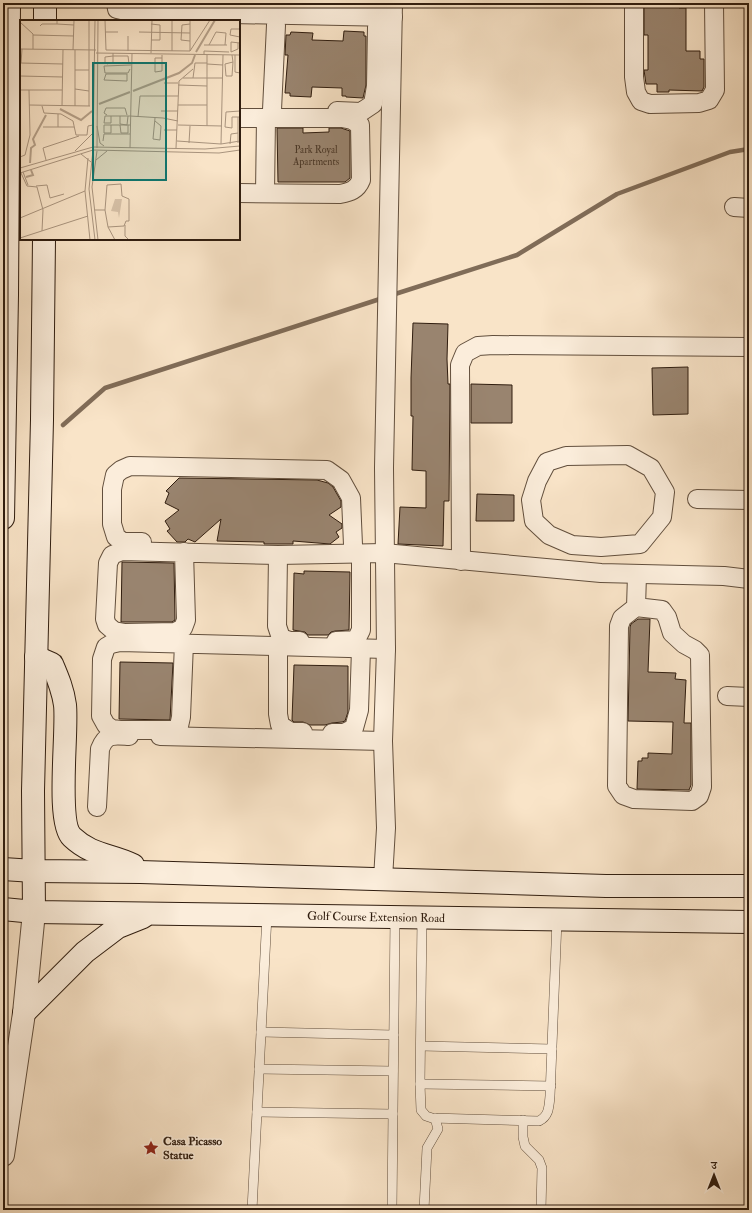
<svg xmlns="http://www.w3.org/2000/svg" width="752" height="1213" viewBox="0 0 752 1213" font-family="'IM FELL Double Pica','Noto Serif Devanagari',serif">
	<rect width="100%" height="100%" fill="#f9e4c8"/>
	<filter id="stains"><feTurbulence type="fractalNoise" baseFrequency=".005" numOctaves="4"/><feColorMatrix values="0 0 0 0 .2 0 0 0 0 .09 0 0 0 0 .02 0 0 0 .5 -.17"/></filter>
	<radialGradient id="worn" r=".72"><stop offset=".6" stop-color="#630" stop-opacity="0"/><stop offset="1" stop-color="#630" stop-opacity=".3"/></radialGradient>
	<g fill="none" stroke-linecap="round" stroke-linejoin="round">
		<g stroke="#806c58" stroke-width="4.5">
			<path d="M 392,295 L 517,255 L 617,194 L 730,152 L 749,149"/>
			<path d="M 63,425 L 105,388 L 383,298"/>
		</g>
	</g>
	<g fill="#99846f" stroke="#301d0f">
		<path d="M 644,3 L 679,3 L 679,8 L 686,8 L 686,51 L 700,51 L 700,59 L 704,59 L 704,87 L 702,91 L 669,90 L 669,92 L 657,92 L 657,84 L 646,84 L 644,70 L 648,70 L 648,35 L 644,35 Z"/>
		<path d="M 344,31 L 364,32 L 364,36 L 366,36 L 366,85 L 363,98 L 346,97 L 346,96 L 342,96 L 342,88 L 312,87 L 311,97 L 290,96 L 290,93 L 285,93 L 288,55 L 285,55 L 286,35 L 290,35 L 291,32 L 313,33 L 312,40 L 343,41 Z"/>
		<path d="M 277,128 L 303,128 L 303,133 L 329,132 L 329,128 L 341,128 L 350,131 L 350,178 L 345,182 L 278,182 Z"/>
		<path d="M 413,323 L 448,324 L 447,359 L 448,384 L 450,384 L 449,501 L 444,501 L 443,546 L 398,544 L 400,507 L 426,508 L 426,471 L 412,470 L 413,416 L 411,416 L 411,378 Z"/>
		<path d="M 688,367 L 688,414 L 653,415 L 652,368 Z"/>
		<path d="M 471,384 L 512,385 L 512,423 L 471,423 Z"/>
		<path d="M 179,478 L 317,480 L 328,483 L 333,487 L 341,501 L 341,507 L 329,515 L 342,524 L 342,528 L 336,532 L 339,537 L 330,544 L 293,541 L 293,544 L 264,544 L 264,542 L 217,541 L 221,519 L 195,542 L 188,539 L 185,542 L 177,542 L 167,531 L 170,529 L 165,521 L 179,510 L 165,503 L 169,493 L 166,491 Z"/>
		<path d="M 477,494 L 514,495 L 514,521 L 476,521 Z"/>
		<path d="M 122,562 L 174,563 L 175,620 L 172,622 L 121,622 Z"/>
		<path d="M 304,571 L 350,572 L 349,630 L 335,631 L 331,632 L 328,635 L 308,635 L 305,632 L 293,630 L 294,573 L 304,574 Z"/>
		<path d="M 638,619 L 650,619 L 648,672 L 676,673 L 675,679 L 686,680 L 684,723 L 691,723 L 691,785 L 689,790 L 637,789 L 638,761 L 642,761 L 642,758 L 648,758 L 648,753 L 672,754 L 673,722 L 628,721 L 630,627 L 631,624 Z"/>
		<path d="M 120,662 L 173,663 L 170,720 L 119,719 Z"/>
		<path d="M 294,665 L 348,666 L 348,712 L 345,721 L 342,722 L 332,723 L 325,725 L 310,725 L 303,722 L 294,722 L 292,720 Z"/>
	</g>
	<g fill="none" stroke-linecap="round" stroke-linejoin="round">
		<defs>
			<g id="service">
				<path d="M 422,918 L 420,1084 L 421,1110 L 426,1116 L 432,1118 L 539,1121 C 549,1116 549,1107 550,1096 L 557,920"/>
				<path d="M 261,1032 L 394,1035"/>
				<path d="M 421,1046 L 552,1049"/>
				<path d="M 259,1069 L 393,1071"/>
				<path d="M 420,1084 L 551,1086"/>
				<path d="M 257,1112 L 393,1114"/>
				<path d="M 523,1120 L 523,1137 L 525,1146 L 539,1160 L 542,1168 L 541,1210"/>
				<path d="M 252,1210 L 267,915"/>
				<path d="M 392,1210 L 395,917"/>
				<path d="M 424,1210 L 427,1148 L 438,1129 L 435,1118"/>
			</g>
			<g id="minor">
				<path d="M 116,3 L 117,9 L 130,12 L 393,17"/>
				<path d="M 634,3 L 634,77 L 636,92 L 641,101 L 650,104 L 699,103 L 709,100 L 715,90 L 714,3"/>
				<path d="M 272,110 L 276,25"/>
				<path d="M 337,111 L 361,112 L 373,104 L 376,86 L 377,27"/>
				<path d="M 239,118 L 342,118 L 352,120 L 360,125 L 361,180 C 357,190 350,192 340,194 L 239,193"/>
				<path d="M 265,193 L 266,118"/>
				<path d="M 734,207 L 749,208"/>
				<path d="M 628,455 L 651,468 L 665,492 L 662,517 L 640,544 L 601,547 L 572,545 L 549,535 L 534,521 L 531,500 L 537,481 L 547,462 L 566,456 Z"/>
				<path d="M 697,499 L 749,500"/>
				<path d="M 142,542 L 123,542 L 116,537 L 112,524 L 112,489 L 115,475 L 121,470 L 130,466 L 327,470 L 341,480 L 351,498 L 353,545"/>
				<path d="M 184,552 L 186,620 L 183,628 L 175,632 L 125,633 L 114,631 L 107,625 L 105,619 L 108,563 L 112,555 L 122,551 L 278,555 L 384,553 L 601,573 L 724,576 L 749,579"/>
				<path d="M 278,555 L 277,626 L 281,638 L 290,641 L 300,641"/>
				<path d="M 461,561 L 460,365 L 465,353 L 478,346 L 493,345 L 749,347"/>
				<path d="M 636,607 L 662,610 L 667,617 L 672,633 L 684,644 L 695,650 L 700,655 L 702,787 L 699,796 L 692,801 L 634,799 L 623,795 L 617,786 L 619,626 L 622,618 L 636,607 L 637,575"/>
				<path d="M 336,641 L 356,640 L 361,630 L 361,554"/>
				<path d="M 184,643 L 181,717 L 179,726 L 174,730 L 120,730 L 112,729 L 106,725 L 101,716 L 102,659 L 106,647 L 111,644 L 120,642 L 386,649"/>
				<path d="M 278,647 L 278,714 L 280,725 L 291,732 L 303,732"/>
				<path d="M 727,696 L 749,697"/>
				<path d="M 332,733 L 344,733 L 354,728 L 359,710 L 361,649"/>
				<path d="M 160,736 L 383,741"/>
				<path d="M 97,807 L 100,749 C 106,733 114,735 129,736"/>
				<path d="M 383,879 L 386,828 L 383,741 L 386,649 L 384,468 L 393,3"/>
			</g>
			<path id="tertiary" d="M 3,1155 L 24,1013 L 34,912"/>
			<g id="secondary">
				<path d="M 45,21 L 45,3"/>
				<path d="M 3,518 L 7,295 L 9,3"/>
				<path d="M 36,657 L 52,664 C 58,678 63,690 65,705 C 68,731 56,822 72,837 C 92,856 111,854 133,865"/>
				<path d="M 3,869 L 34,871 L 140,872 L 606,886 L 749,886"/>
				<path d="M 3,909 L 34,912 L 749,922"/>
				<path d="M 34,912 L 33,791 L 42,420 L 44,239"/>
				<path d="M 24,1013 L 85,952 L 118,927 L 143,917"/>
			</g>
		</defs>
		<use href="#service" stroke="#624f3d" stroke-width="10"/>
		<use href="#minor" stroke="#624f3d" stroke-width="20"/>
		<use href="#tertiary" stroke="#624f3d" stroke-width="24"/>
		<use href="#secondary" stroke="#301d0f" stroke-width="24"/>
		<use href="#service" stroke="#fbeddb" stroke-width="9"/>
		<use href="#minor" stroke="#fbeddb" stroke-width="18"/>
		<use href="#tertiary" stroke="#fbeddb" stroke-width="22"/>
		<use href="#secondary" stroke="#fbeddb" stroke-width="22"/>
	</g>
	<defs>
		<symbol id="sight-bare" viewBox="-9 -9 18 18"><path d="M0-6L1.8-2.2L6-1.7L2.9 1.2L3.7 5.4L0 3.3L-3.7 5.4L-2.9 1.2L-6-1.7L-1.8-2.2Z" fill="#8f2418" stroke="#fbeddb" stroke-width="2.5" paint-order="stroke"/></symbol>
	</defs>
	<g fill-rule="evenodd">
		<use href="#sight-bare" x="140" y="1137" width="22" height="22"/>
	</g>
	<g text-anchor="middle" stroke-width="3" stroke-linejoin="round" paint-order="stroke">
		<g font-size="10" fill="#4a3727">
			<text x="316" y="153">Park Royal<tspan x="316" dy="12">Apartments</tspan></text>
		</g>
		<g font-size="12" fill="#301d0f" stroke="#fbeddb">
			<text transform="translate(376 917) rotate(1)" y="4">Golf Course Extension Road</text>
		</g>
		<g font-size="12" font-weight="bold" fill="#301d0f" stroke="#fbeddb" text-anchor="start">
			<text x="163" y="1145">Casa Picasso<tspan x="163" dy="14">Statue</tspan></text>
		</g>
	</g>
	<g transform="translate(20 20)">
		<rect width="220" height="220" fill="#f9e4c8"/>
		<path d="M 95,179 L 102,179 L 99,198 L 98,192 L 91,191 Z" fill="#d7c2a9"/>
		<path fill="none" stroke="#b5a089" stroke-width="2" d="M 176,32 L 195,0M 113,71 L 159,53 L 172,43 L 175,35M 79,84 L 110,72M 40,89 L 61,100 L 72,91M 10,143 L 11,128 L 15,125 L 13,119 L 26,95M 6,157 L 13,155 L 11,150"/>
		<path fill="none" stroke="#a9947e" stroke-width="1" d="M 85,0 L 86,30 L 170,31 L 190,0M 0,2 L 13,14 L 13,29M 37,4 L 54,5M 20,6 L 22,4 L 37,4 L 37,0M 219,9 L 211,9 L 210,15 L 220,17M 85,12 L 98,12M 119,12 L 170,13M 13,15 L 54,16M 131,20 L 140,20 L 140,5 L 131,4M 170,21 L 161,20 L 162,5 L 170,4M 218,23 L 218,29 L 211,32 L 211,22 L 220,23M 184,25 L 207,25M 189,25 L 196,12 L 206,13 L 205,25M 0,29 L 76,30M 53,30 L 54,0M 108,31 L 108,16M 152,31 L 152,0M 170,31 L 170,0M 76,33 L 220,35M 131,33 L 132,0M 142,35 L 142,51 L 135,52 L 135,38 L 142,38M 184,35 L 184,31 L 209,32M 187,35 L 187,106M 212,35 L 213,42 L 212,56 L 206,56 L 205,44 L 213,42M 215,35 L 215,52 L 220,53M 0,43 L 43,44M 1,43 L 2,29M 88,44 L 85,43 L 85,37 L 93,36 L 93,33M 93,44 L 93,36 L 108,36 L 109,44M 187,44 L 203,45M 110,49 L 108,53 L 85,53 L 84,46 L 111,45M 55,50 L 69,50M 107,54 L 107,61 L 84,60 L 86,54 ZM 0,56 L 43,57M 163,58 L 203,58M 173,58 L 175,43 L 187,43M 144,63 L 158,63M 158,65 L 187,66M 55,69 L 69,71M 0,70 L 42,70M 9,85 L 70,86M 158,85 L 187,85M 22,86 L 24,93 L 41,94 L 53,101 L 56,115 L 67,115 L 68,106 L 73,105M 42,86 L 43,30M 55,86 L 55,30M 69,86 L 69,0M 141,91 L 158,91M 87,95 L 84,93 L 86,88 L 105,88 L 107,95M 91,96 L 91,103 L 84,103 L 85,96 L 110,96 L 143,98 L 158,101M 100,96 L 100,104 L 107,105 L 108,96M 118,97 L 120,76 L 158,76M 218,97 L 212,97 L 212,108 L 205,107 L 206,92 L 220,91M 135,101 L 141,106 L 140,120 L 133,119 L 135,98M 91,105 L 91,113 L 84,113 L 84,105 L 111,105M 100,105 L 101,113 L 108,113 L 108,105M 158,105 L 202,106M 77,106 L 80,123 L 84,126M 23,107 L 54,107M 38,107 L 38,94M 144,110 L 157,110M 83,121 L 84,114 L 110,114M 157,121 L 201,124 L 220,121M 169,123 L 170,106M 218,123 L 218,97 L 220,97M 201,124 L 203,35M 210,124 L 211,114 L 218,113M 73,128 L 75,0M 77,128 L 78,0M 110,128 L 112,34M 156,128 L 159,61 L 173,49M 73,130 L 69,169 L 75,220M 55,131 L 73,113M 77,131 L 72,167 L 78,220M 61,134 L 71,142M 0,137 L 5,135 L 10,115 L 9,70M 68,138 L 65,171 L 70,220M 26,140 L 23,128 L 59,116M 76,140 L 87,131M 0,148 L 73,127 L 185,129 L 220,126M 3,152 L 8,165M 0,153 L 73,130 L 199,133 L 220,130M 1,153 L 7,166 L 17,167 L 23,190 L 22,211M 16,166 L 27,165 L 30,178 L 44,174M 75,190 L 85,190 L 87,165 L 101,164 L 102,176 L 109,179 L 109,201 L 106,201 L 104,206 L 88,207 L 85,190M 0,198 L 65,171M 105,205 L 105,216 L 109,220M 88,207 L 95,220M 0,218 L 68,196"/>
		<path fill="#0f766e" fill-opacity="0.15" stroke="#0f766e" stroke-width="2" d="M 73,43 L 146,43 L 146,160 L 73,160 Z"/>
		<rect width="220" height="220" fill="none" stroke="#301d0f" stroke-width="2"/>
	</g>
	<rect width="752" height="1213" fill="none" stroke="#f9e4c8" stroke-width="16"/>
	<rect x="4" y="4" width="744" height="1205" fill="none" stroke="#301d0f" stroke-width="2"/>
	<rect x="8" y="8" width="736" height="1197" fill="none" stroke="#301d0f"/>
	<g transform="translate(714 1175)" stroke="#fbeddb" stroke-width="3" paint-order="stroke">
	<path d="M0-3L7 15L0 10L-7 15Z" fill="#301d0f"/>
	<text y="-6" font-size="11" font-weight="bold" text-anchor="middle" fill="#301d0f">उ</text>
	</g>
	<rect width="100%" height="100%" filter="url(#stains)"/>
	<rect width="100%" height="100%" fill="url(#worn)"/>
</svg>
